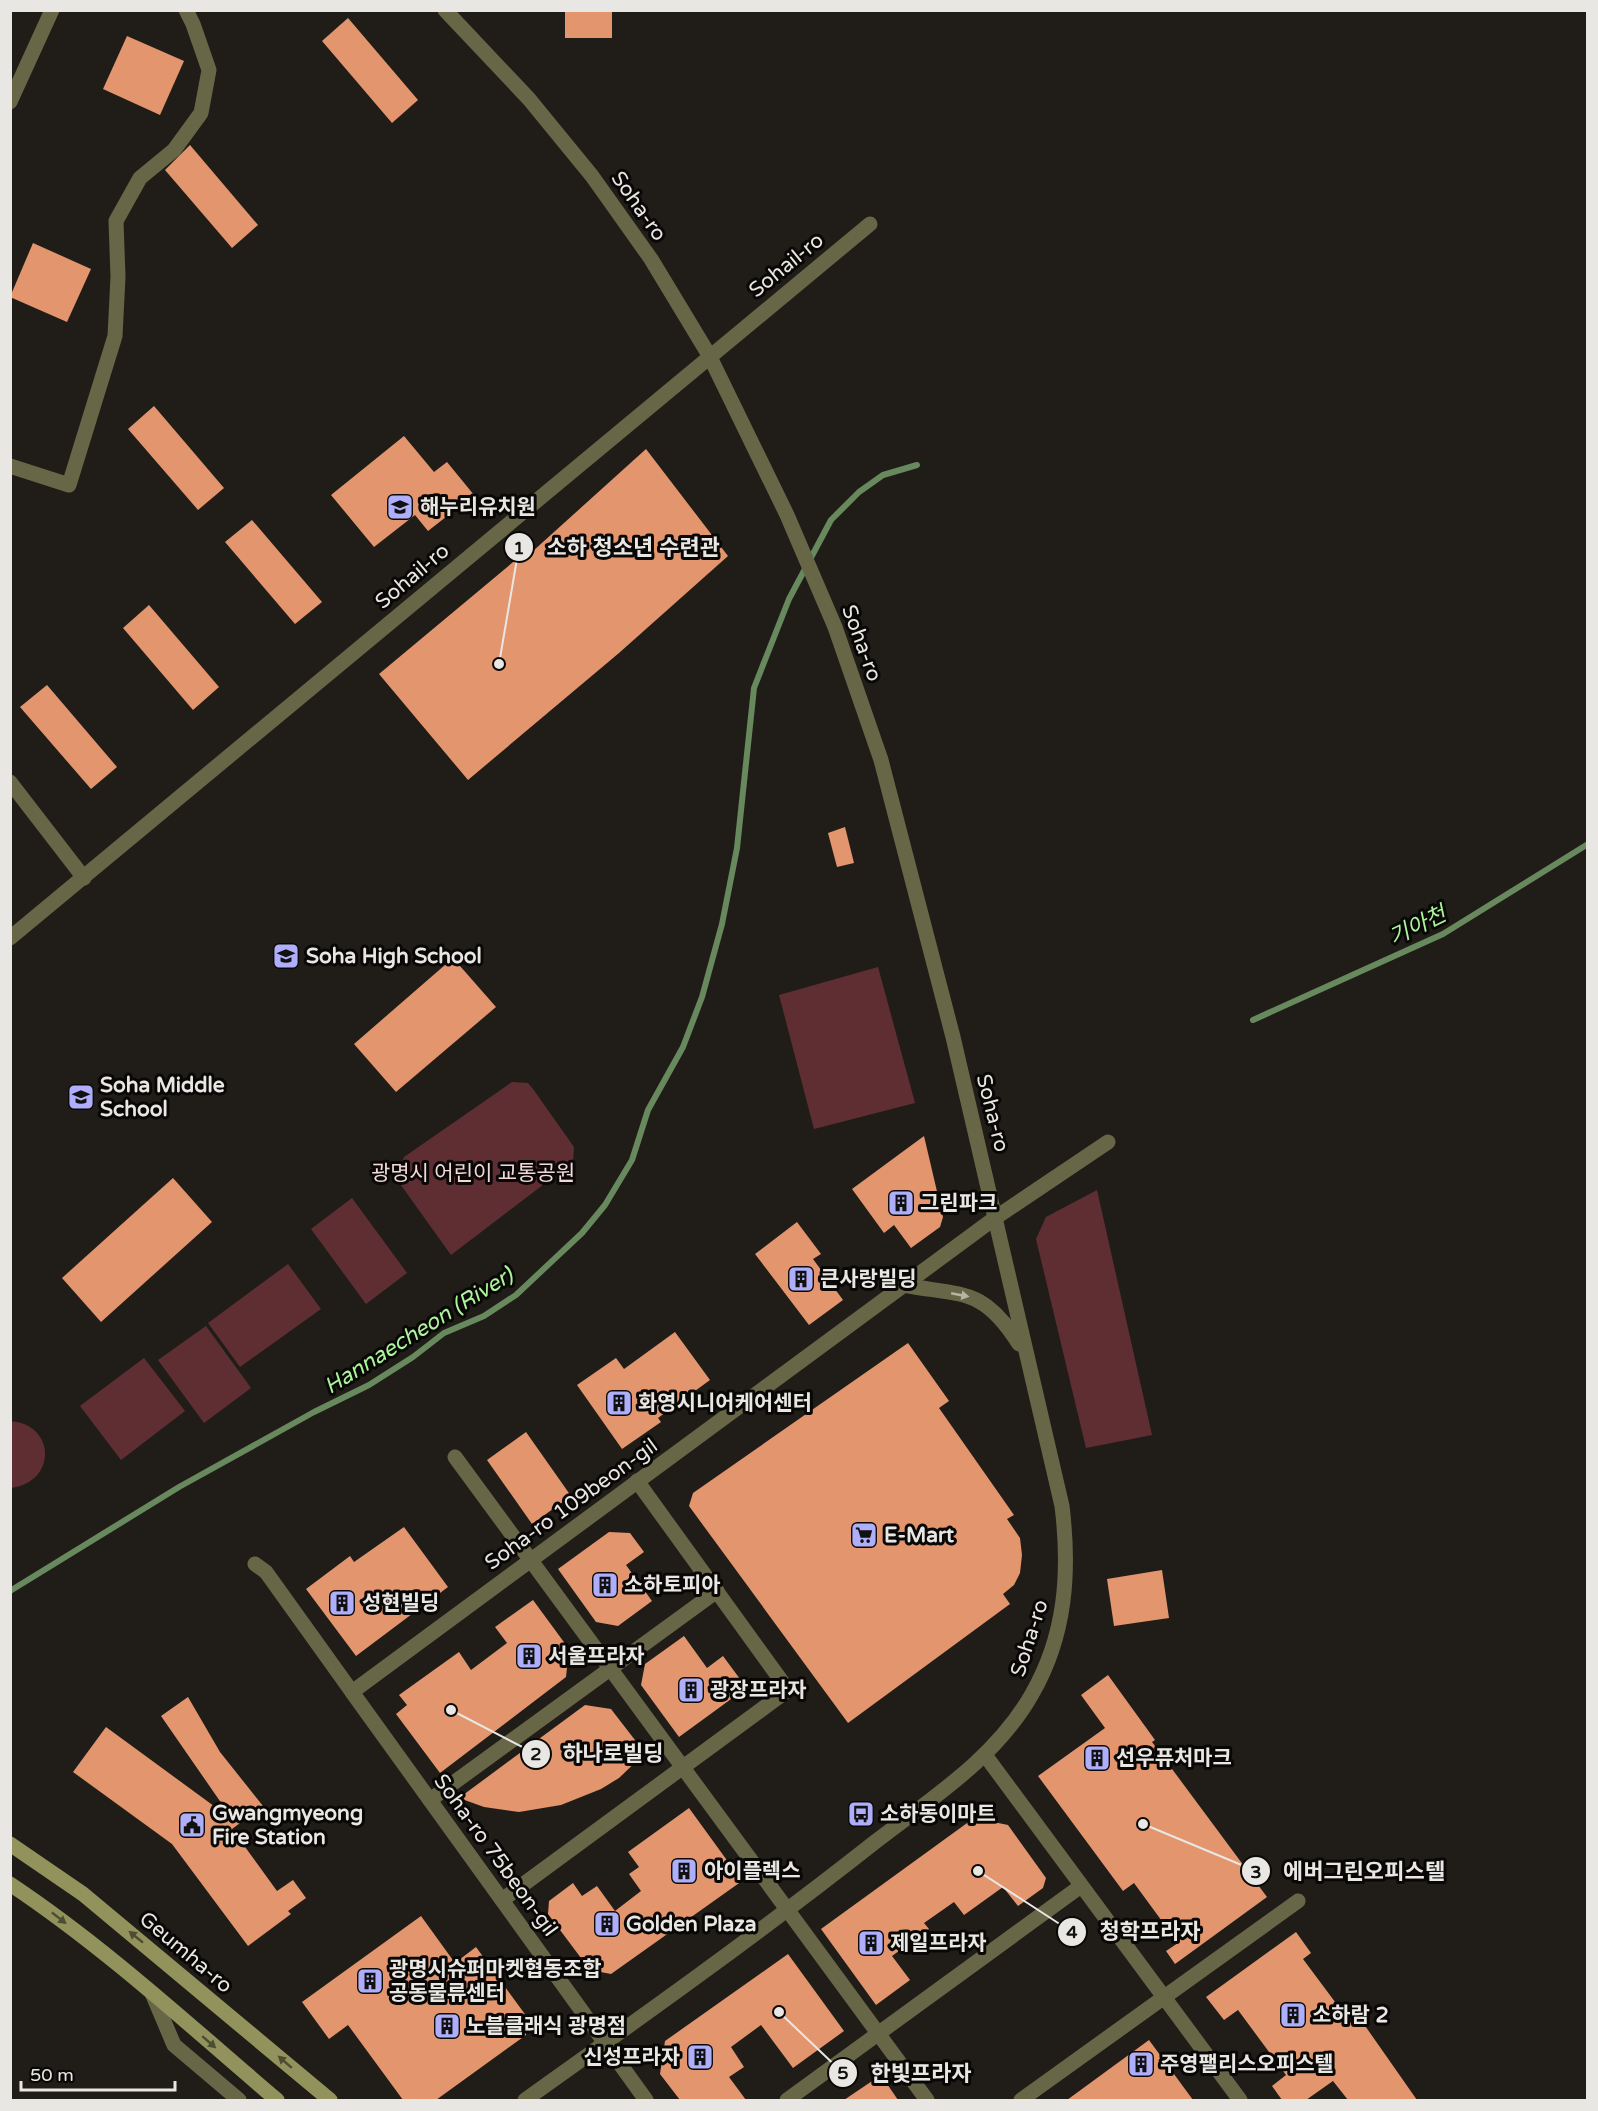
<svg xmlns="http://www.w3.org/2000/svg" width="1598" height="2111" viewBox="0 0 1598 2111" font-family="'Varela Round','Noto Sans KR',sans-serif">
	<rect width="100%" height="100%" fill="#201d19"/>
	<g fill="#5f2e32">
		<path d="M 878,967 L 915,1103 L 814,1129 L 779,995 Z"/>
		<path d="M 512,1082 L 528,1083 L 533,1089 L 574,1147 L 573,1162 L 451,1255 L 398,1181 L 400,1167 L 404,1157 Z"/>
		<path d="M 1097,1190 L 1152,1435 L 1086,1448 L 1036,1239 L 1046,1217 Z"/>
		<path d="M 352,1198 L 407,1273 L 366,1304 L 311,1229 Z"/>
		<path d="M 288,1264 L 321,1309 L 240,1367 L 208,1323 Z"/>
		<path d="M 206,1326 L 251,1388 L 204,1423 L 158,1360 Z"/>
		<path d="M 144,1358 L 185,1411 L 121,1460 L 80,1406 Z"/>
		<path d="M 10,1421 C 56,1424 57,1482 11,1488 Z"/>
	</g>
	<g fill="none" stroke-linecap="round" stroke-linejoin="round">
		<g stroke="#67895d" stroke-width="6">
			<path d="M 1253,1020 L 1443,934 L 1588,844"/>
			<path d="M 10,1591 L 179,1487 L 314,1412 L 369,1385 L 413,1357 L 444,1333 L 484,1316 L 516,1295 L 582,1233 L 605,1205 L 632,1160 L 648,1110 L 683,1047 L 702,997 L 722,924 L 737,848 L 754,688 L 789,599 L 831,520 L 859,492 L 883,475 L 917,465"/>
		</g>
	</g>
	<g fill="#e3956e">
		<rect x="565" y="10" width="47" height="28"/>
		<path d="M 348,18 L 418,100 L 392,123 L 322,41 Z"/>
		<path d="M 127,36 L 184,61 L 160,115 L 103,89 Z"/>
		<path d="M 190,145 L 258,225 L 232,248 L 165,170 Z"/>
		<path d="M 33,243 L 91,269 L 67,322 L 10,297 Z"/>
		<path d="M 154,406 L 224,488 L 198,510 L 128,429 Z"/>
		<path d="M 404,436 L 434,472 L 447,462 L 474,495 L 428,531 L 415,515 L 374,547 L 331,495 Z"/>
		<path d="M 646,449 L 728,556 L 619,653 L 468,780 L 379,674 L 530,548 L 533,551 Z"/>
		<path d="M 252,520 L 322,602 L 295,624 L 225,542 Z"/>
		<path d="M 149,605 L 219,687 L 193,710 L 123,628 Z"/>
		<path d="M 47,685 L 117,767 L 91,789 L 20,707 Z"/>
		<path d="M 845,827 L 854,863 L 837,867 L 828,833 Z"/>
		<path d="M 453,958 L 496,1007 L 396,1092 L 354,1044 Z"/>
		<path d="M 924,1136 L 943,1217 L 940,1227 L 911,1248 L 894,1225 L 884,1233 L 852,1189 Z"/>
		<path d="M 173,1178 L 212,1222 L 101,1322 L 62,1278 Z"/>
		<path d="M 797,1222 L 821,1254 L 813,1259 L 843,1300 L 809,1325 L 755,1254 Z"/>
		<path d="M 675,1332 L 710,1380 L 658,1418 L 661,1422 L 622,1449 L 577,1385 L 616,1358 L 624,1369 Z"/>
		<path d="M 908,1343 L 949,1401 L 939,1408 L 1014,1515 L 1007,1519 L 1020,1538 L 1022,1555 L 1020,1573 L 1014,1585 L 1003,1594 L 1010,1604 L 848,1723 L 689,1506 L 693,1493 Z"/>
		<path d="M 526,1432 L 571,1496 L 532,1524 L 487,1460 Z"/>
		<path d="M 404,1527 L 448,1587 L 356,1656 L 306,1589 L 350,1556 L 354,1562 Z"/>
		<path d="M 609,1532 L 630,1533 L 644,1552 L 626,1565 L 652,1601 L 618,1626 L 596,1622 L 558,1569 Z"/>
		<path d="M 1162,1570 L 1169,1618 L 1114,1626 L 1107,1579 Z"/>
		<path d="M 533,1600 L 569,1649 L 566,1677 L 440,1773 L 396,1714 L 407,1705 L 399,1695 L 459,1652 L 471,1670 L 507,1643 L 495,1627 Z"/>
		<path d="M 684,1636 L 707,1668 L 723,1656 L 740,1679 L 738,1694 L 679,1737 L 641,1685 L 645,1664 Z"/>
		<path d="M 1108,1675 L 1155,1740 L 1152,1742 L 1267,1897 L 1175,1964 L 1166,1951 L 1178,1943 L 1134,1883 L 1123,1891 L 1038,1776 L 1105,1728 L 1081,1695 Z"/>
		<path d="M 188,1697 L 220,1752 L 263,1806 L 232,1829 L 277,1891 L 293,1880 L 306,1898 L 288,1911 L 291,1914 L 248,1946 L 172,1844 L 73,1772 L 106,1727 L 233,1820 L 161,1716 Z"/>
		<path d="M 585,1705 L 611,1709 L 645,1753 L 619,1778 L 601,1789 L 561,1805 L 519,1812 L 484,1807 L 459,1798 Z"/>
		<path d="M 689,1808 L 742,1881 L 611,1974 L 590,1970 L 548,1914 L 549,1901 L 573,1883 L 582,1896 L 597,1886 L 615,1911 L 641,1891 L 629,1874 L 639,1867 L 628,1852 Z"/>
		<path d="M 974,1818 L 1008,1825 L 1046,1878 L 1043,1888 L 1018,1906 L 1003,1887 L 964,1915 L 954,1902 L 924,1923 L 929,1929 L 892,1956 L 910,1980 L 876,2005 L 821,1929 Z"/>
		<path d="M 421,1916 L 455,1963 L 476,1947 L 527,2017 L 526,2035 L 436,2100 L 403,2100 L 348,2025 L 329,2039 L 302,2002 Z"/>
		<path d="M 1296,1932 L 1311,1953 L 1303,1959 L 1353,2026 L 1361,2020 L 1417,2100 L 1348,2100 L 1333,2081 L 1306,2100 L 1282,2100 L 1272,2086 L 1286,2075 L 1238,2010 L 1224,2020 L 1206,1997 Z"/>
		<path d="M 788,1954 L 844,2031 L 793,2068 L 761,2025 L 731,2047 L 744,2067 L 729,2077 L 746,2100 L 680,2100 L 660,2074 L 665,2041 Z"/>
		<path d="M 1149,2040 L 1193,2100 L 1067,2100 Z"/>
		<path d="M 881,2075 L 898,2100 L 844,2100 Z"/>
	</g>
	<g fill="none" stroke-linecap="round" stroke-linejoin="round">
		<g stroke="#676747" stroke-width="15">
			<path d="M 10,102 L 52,10"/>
			<path d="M 455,1457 L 927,2100"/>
			<path d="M 255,1564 L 266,1572 L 352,1692"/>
			<path d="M 430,1800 L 717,1591"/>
			<path d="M 1021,2100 L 1298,1901"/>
		</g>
		<g stroke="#676747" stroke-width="15">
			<path d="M 10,466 L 69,485 L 115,336 L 118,277 L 116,221 L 140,178 L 174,150 L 201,113 L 209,70 L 193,24 L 186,10"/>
			<path d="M 10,782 L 84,878"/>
			<path d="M 10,938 L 870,224"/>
			<path d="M 985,1755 L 1240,2100"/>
			<path d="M 502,1900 L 788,1690 L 637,1481"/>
			<path d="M 646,2100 L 352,1692 L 995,1218 L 1108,1142"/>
			<path d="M 787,2100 L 1081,1886"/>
		</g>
		<g stroke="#676747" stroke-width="15">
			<path d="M 445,10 L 529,99 L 592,176 L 651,259 L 709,355 L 787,515 L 835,627 L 881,760 L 953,1037 L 1062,1506 C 1070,1572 1066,1635 1032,1694 C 996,1758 932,1798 875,1842 C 761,1932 643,2016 525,2100"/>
			<path d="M 903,1285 C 963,1296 983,1287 1019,1344"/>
			<path d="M 152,1993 L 174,2045 L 239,2100"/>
		</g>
		<g stroke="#91925c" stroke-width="15">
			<path d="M 10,1844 L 83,1894 L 330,2100"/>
			<path d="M 10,1884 C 106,1948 190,2026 277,2100"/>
		</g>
	</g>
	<defs><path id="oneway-solid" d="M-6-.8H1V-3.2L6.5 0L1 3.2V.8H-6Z" transform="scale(1.5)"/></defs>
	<use fill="#b5b4a5" href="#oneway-solid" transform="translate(960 1295) rotate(11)"/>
	<g fill="#4d4d31">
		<use href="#oneway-solid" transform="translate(59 1918) rotate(38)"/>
		<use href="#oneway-solid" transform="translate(136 1937) rotate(-141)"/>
		<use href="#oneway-solid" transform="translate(209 2042) rotate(41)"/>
		<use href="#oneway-solid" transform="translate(285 2062) rotate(-139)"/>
	</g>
	<defs>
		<symbol id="school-square" viewBox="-11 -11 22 22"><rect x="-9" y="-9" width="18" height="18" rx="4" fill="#aeaefb" stroke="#090806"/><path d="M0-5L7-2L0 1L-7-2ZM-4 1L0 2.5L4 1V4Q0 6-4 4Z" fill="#111"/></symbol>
		<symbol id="building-square" viewBox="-11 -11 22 22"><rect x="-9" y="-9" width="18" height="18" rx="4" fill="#aeaefb" stroke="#090806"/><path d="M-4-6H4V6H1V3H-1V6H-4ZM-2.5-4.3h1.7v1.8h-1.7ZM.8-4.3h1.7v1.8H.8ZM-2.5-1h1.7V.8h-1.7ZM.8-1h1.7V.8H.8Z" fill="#111"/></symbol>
		<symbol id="supermarket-square" viewBox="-11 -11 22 22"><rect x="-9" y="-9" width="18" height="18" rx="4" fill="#aeaefb" stroke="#090806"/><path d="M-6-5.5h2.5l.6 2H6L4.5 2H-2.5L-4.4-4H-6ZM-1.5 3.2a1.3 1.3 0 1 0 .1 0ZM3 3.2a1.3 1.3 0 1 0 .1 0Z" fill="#111"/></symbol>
		<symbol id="bus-square" viewBox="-11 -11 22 22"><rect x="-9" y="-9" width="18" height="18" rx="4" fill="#aeaefb" stroke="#090806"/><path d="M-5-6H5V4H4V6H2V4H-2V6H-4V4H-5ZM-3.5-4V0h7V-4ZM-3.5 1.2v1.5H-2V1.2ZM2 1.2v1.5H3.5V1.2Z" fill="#111"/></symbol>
		<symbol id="civic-square" viewBox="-11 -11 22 22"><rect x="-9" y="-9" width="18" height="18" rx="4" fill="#aeaefb" stroke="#090806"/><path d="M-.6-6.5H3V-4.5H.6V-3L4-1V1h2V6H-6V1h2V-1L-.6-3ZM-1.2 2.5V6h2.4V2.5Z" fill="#111"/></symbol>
	</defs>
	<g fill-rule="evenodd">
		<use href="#school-square" x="385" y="492" width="30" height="30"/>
		<use href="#school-square" x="271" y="941" width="30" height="30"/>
		<use href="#school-square" x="66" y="1082" width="30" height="30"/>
		<use href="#building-square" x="886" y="1188" width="30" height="30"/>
		<use href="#building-square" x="786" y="1264" width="30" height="30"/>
		<use href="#building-square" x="604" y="1388" width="30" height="30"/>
		<use href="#supermarket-square" x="849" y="1520" width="30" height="30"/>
		<use href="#building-square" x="590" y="1570" width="30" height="30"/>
		<use href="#building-square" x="327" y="1588" width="30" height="30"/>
		<use href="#building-square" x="514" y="1641" width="30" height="30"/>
		<use href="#building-square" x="676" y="1675" width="30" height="30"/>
		<use href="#building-square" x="1082" y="1743" width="30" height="30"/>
		<use href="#bus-square" x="846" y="1799" width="30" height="30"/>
		<use href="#civic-square" x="177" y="1810" width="30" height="30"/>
		<use href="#building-square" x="669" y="1856" width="30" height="30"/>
		<use href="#building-square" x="592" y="1909" width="30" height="30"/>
		<use href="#building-square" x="856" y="1928" width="30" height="30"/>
		<use href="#building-square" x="355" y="1966" width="30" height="30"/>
		<use href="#building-square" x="1278" y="2000" width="30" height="30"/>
		<use href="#building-square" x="432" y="2011" width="30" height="30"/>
		<use href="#building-square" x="685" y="2042" width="30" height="30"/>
		<use href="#building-square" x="1126" y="2049" width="30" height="30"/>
	</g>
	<g text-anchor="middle" stroke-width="6" stroke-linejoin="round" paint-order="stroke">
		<g font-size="21" fill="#e9e7e4" stroke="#090806">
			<text transform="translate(639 206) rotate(55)" y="7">Soha-ro</text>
			<text transform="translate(786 265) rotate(-39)" y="7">Sohail-ro</text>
			<text transform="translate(412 576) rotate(-40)" y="7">Sohail-ro</text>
			<text transform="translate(862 643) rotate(70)" y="7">Soha-ro</text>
			<text transform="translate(993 1113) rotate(76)" y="7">Soha-ro</text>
			<text transform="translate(571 1504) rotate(-36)" y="7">Soha-ro 109beon-gil</text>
			<text transform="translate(1029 1638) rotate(-72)" y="7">Soha-ro</text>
			<text transform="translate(496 1855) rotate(54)" y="7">Soha-ro 75beon-gil</text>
			<text transform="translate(186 1952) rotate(40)" y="7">Geumha-ro</text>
		</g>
		<g font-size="21" font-weight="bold" fill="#e9e7e4" stroke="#090806" text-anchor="start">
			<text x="420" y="514">해누리유치원</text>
			<text x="306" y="963">Soha High School</text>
			<text x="100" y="1092">Soha Middle<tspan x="100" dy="24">School</tspan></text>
			<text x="920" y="1210">그린파크</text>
			<text x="820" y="1286">큰사랑빌딩</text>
			<text x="638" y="1410">화영시니어케어센터</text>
			<text x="884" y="1542">E-Mart</text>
			<text x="624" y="1592">소하토피아</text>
			<text x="362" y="1610">성현빌딩</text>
			<text x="548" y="1663">서울프라자</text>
			<text x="710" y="1697">광장프라자</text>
			<text x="1116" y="1765">선우퓨처마크</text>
			<text x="212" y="1820">Gwangmyeong<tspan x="212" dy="24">Fire Station</tspan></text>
			<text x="880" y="1821">소하동이마트</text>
			<text x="704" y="1878">아이플렉스</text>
			<text x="626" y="1931">Golden Plaza</text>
			<text x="890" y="1950">제일프라자</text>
			<text x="389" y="1976">광명시슈퍼마켓협동조합<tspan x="389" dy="24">공동물류센터</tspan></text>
			<text x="1312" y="2022">소하람 2</text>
			<text x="466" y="2033">노블클래식 광명점</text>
			<text x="680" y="2064" text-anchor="end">신성프라자</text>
			<text x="1160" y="2071">주영팰리스오피스텔</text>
		</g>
		<g font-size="21" fill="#f1d8d9" stroke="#090806">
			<text x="473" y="1180">광명시 어린이 교통공원</text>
		</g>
		<g font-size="22" font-style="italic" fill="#adf59c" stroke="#090806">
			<text transform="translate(1417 925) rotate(-26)" y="8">기아천</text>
			<text transform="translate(418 1330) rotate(-32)" y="8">Hannaecheon (River)</text>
		</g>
	</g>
	<path fill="none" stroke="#e9e7e4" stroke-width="2" d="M499 664L519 547M451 1710L536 1754M1143 1824L1256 1871M978 1871L1072 1932M779 2012L843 2073"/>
	<g fill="#e9e7e4" stroke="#090806" stroke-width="2">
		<circle cx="499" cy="664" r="6"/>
		<circle cx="451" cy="1710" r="6"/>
		<circle cx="1143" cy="1824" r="6"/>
		<circle cx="978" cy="1871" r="6"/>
		<circle cx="779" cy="2012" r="6"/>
		<circle cx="519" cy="547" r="15"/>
		<circle cx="536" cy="1754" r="15"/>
		<circle cx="1256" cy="1871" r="15"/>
		<circle cx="1072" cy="1932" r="15"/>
		<circle cx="843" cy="2073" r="15"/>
	</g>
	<g font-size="18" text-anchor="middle" font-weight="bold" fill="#111">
		<text x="519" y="554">1</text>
		<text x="536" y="1760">2</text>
		<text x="1256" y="1878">3</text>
		<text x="1072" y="1938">4</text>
		<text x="843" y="2079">5</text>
	</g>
	<g font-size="22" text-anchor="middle" font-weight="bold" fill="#e9e7e4" stroke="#090806" stroke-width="6" stroke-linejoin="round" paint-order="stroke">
		<text x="633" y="555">소하 청소년 수련관</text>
		<text x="613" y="1761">하나로빌딩</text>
		<text x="1364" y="1879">에버그린오피스텔</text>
		<text x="1150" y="1939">청학프라자</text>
		<text x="921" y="2081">한빛프라자</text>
	</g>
	<rect width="1598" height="2111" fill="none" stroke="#e9e7e4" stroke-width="24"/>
	<path d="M21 2081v9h154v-9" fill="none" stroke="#e9e7e4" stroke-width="3"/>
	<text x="30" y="2081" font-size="18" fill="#e9e7e4" stroke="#090806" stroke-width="4.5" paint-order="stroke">50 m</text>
</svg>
